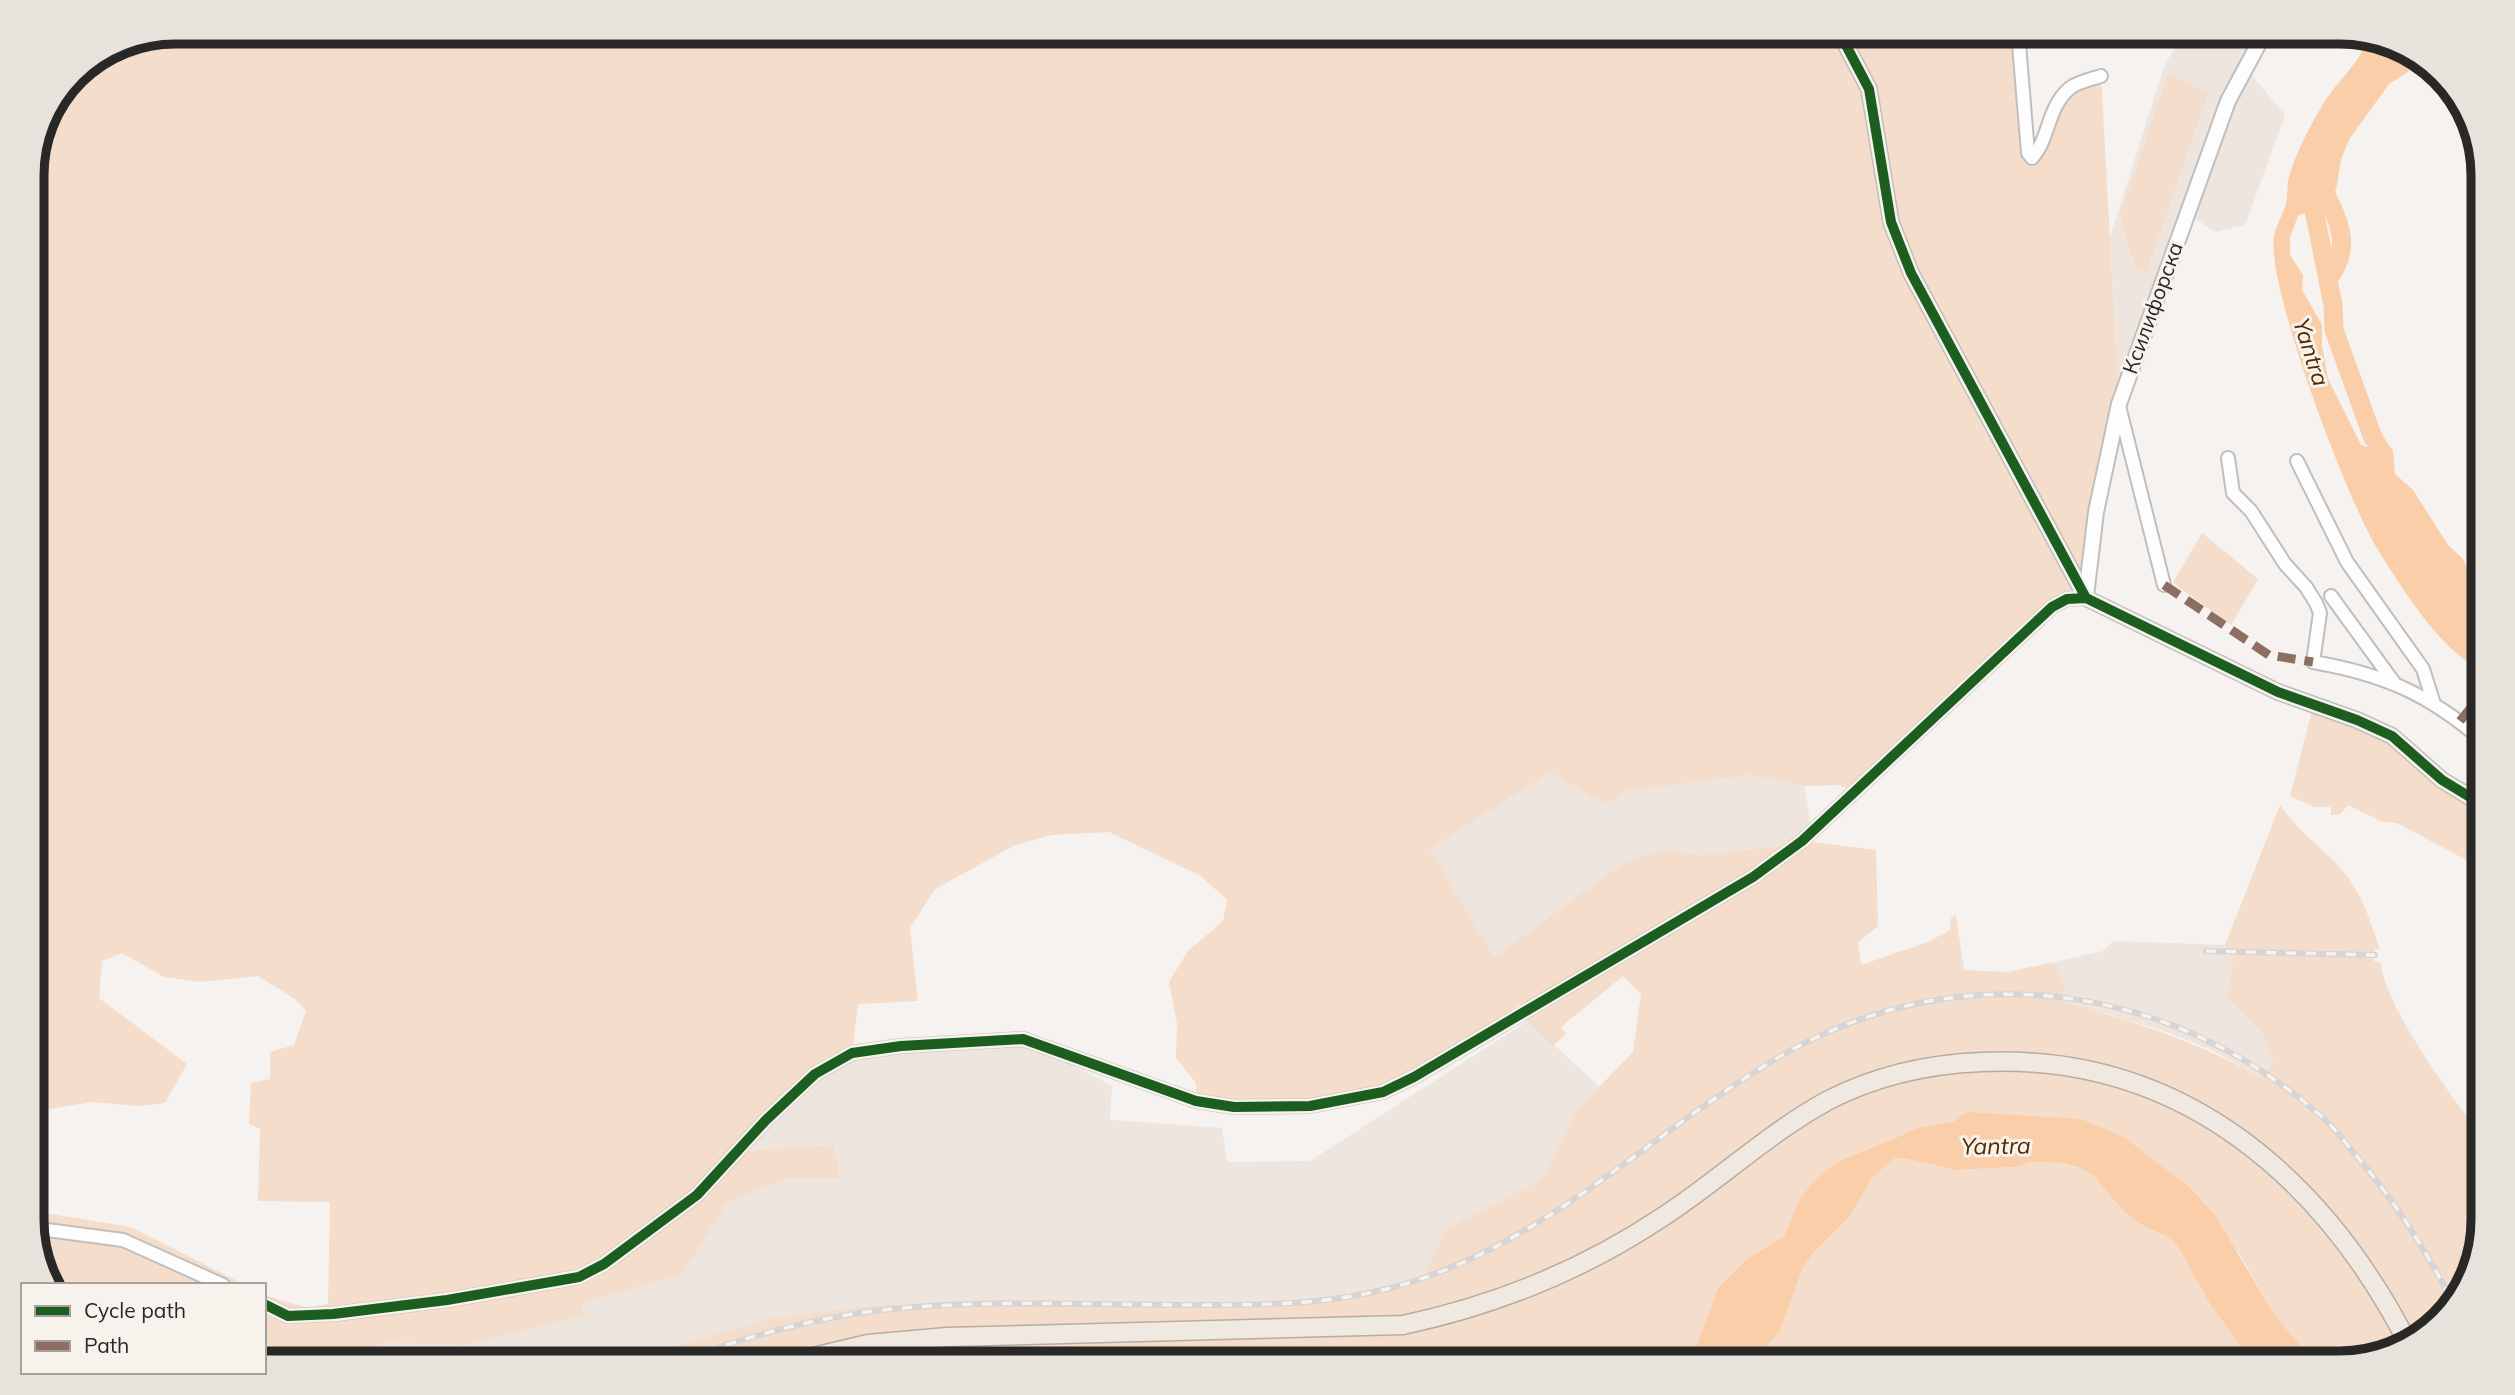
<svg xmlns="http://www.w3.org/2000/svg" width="2515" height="1395" viewBox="0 0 2515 1395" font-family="Mulish,sans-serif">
	<rect width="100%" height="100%" fill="#f5f2f0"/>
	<g fill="#ede5de">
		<path d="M 2186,32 L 2273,32 L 2249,72 L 2285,115 L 2245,225 L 2215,232 L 2192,216 L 2119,404 L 2110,237 L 2165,64 Z"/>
		<path d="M 1550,772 L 1606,805 L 1627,791 L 1750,775 L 1804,786 L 1814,842 L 1701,855 L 1659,850 L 1622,864 L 1494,957 L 1430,849 Z"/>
		<path d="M 2113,941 L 2225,945 L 2233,960 L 2227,998 L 2262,1033 L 2275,1058 L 2269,1070 L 2260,1077 L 2212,1050 L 2161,1030 L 2062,1001 L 2065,984 L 2054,962 L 2103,951 Z"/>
		<path d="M 1528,1021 L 1601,1088 L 1576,1111 L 1542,1179 L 1446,1229 L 1425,1278 L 1373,1292 L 1269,1305 L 769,1319 L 617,1363 L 381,1363 L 382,1343 L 465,1345 L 586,1314 L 581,1304 L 683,1274 L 726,1202 L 788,1178 L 840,1178 L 736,1152 L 766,1120 L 852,1053 L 1023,1039 L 1112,1086 L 1110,1120 L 1222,1128 L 1227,1162 L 1310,1161 Z"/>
	</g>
	<g fill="#f4ddca">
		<path d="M 175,32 L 2018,32 L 2032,158 L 2071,87 L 2101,76 L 2119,404 L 2086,598 L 2067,599 L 1855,792 L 1840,785 L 1804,786 L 1750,775 L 1627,791 L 1606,805 L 1550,772 L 1430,849 L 1494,957 L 1622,864 L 1660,850 L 1701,855 L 1814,842 L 1876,850 L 1878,926 L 1858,942 L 1861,965 L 1928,942 L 1950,930 L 1951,918 L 1956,915 L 1964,970 L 2008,972 L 2054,962 L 2065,984 L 2062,1001 C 2134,1022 2194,1040 2260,1077 L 2269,1070 L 2274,1058 L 2262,1033 L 2227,998 L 2233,960 L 2225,945 L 2280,805 C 2301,836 2326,849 2347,876 C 2365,900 2370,923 2380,949 L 2375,949 L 2374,961 L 2381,963 C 2383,1002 2446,1089 2471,1122 L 2468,1143 L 2483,1170 L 2483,1221 L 2465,1292 L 2412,1344 L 2341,1363 L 2313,1363 L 2313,1360 L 2276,1317 L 2239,1253 L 2124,1137 L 2082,1119 L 1972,1112 L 1965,1113 L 1953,1122 L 1921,1127 L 1835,1163 L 1812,1183 L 1800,1199 L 1784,1236 L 1747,1259 L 1718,1288 L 1690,1363 L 617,1363 L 769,1319 L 876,1305 L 1269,1305 L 1327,1299 L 1424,1278 L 1446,1229 L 1542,1179 L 1576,1111 L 1633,1052 L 1641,994 L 1623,976 L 1561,1027 L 1566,1034 L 1553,1046 L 1528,1021 L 1518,1004 L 1481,1036 L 1414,1077 L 1310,1106 L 1196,1101 L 1196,1083 L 1176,1058 L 1177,1023 L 1169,982 L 1188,951 L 1223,921 L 1227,900 L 1201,876 L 1109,832 L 1052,835 L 1015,845 L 935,889 L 910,928 L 918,1001 L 858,1004 L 852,1053 L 815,1074 L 737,1152 L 833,1145 L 840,1178 L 788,1178 L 727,1202 L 683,1274 L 581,1304 L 586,1315 L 465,1345 L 382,1343 L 381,1363 L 264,1363 L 264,1295 L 308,1308 L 328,1304 L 330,1202 L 258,1201 L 260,1129 L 249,1124 L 251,1083 L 270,1079 L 270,1052 L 294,1045 L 306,1011 L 295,999 L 258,976 L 199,982 L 164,977 L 122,953 L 102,961 L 99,998 L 187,1064 L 165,1103 L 139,1106 L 92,1102 L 32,1112 L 32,166 L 43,119 L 74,73 L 120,42 Z"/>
		<path d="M 2168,74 L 2208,93 L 2146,273 L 2136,269 L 2120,215 Z"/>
		<path d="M 2202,533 L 2258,579 L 2231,625 L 2173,583 Z"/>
		<path d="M 2314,703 L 2356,720 L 2483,805 L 2483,869 L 2397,823 L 2383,822 L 2348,805 L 2339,815 L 2331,815 L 2331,807 L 2314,807 L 2290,796 Z"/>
		<path d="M 1903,1158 L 1955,1170 L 2015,1167 L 2032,1162 L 2063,1163 L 2081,1168 L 2094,1176 L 2138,1223 L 2170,1238 L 2178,1247 L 2210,1304 L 2253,1363 L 1751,1363 L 1780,1330 L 1802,1270 L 1812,1254 L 1851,1215 L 1870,1180 L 1893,1159 Z"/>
		<path d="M 32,1211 L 131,1227 L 245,1285 L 49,1285 L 32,1229 Z"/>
	</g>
	<g fill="#facea8">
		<path d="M 2367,39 L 2412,50 L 2417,56 L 2409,71 L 2389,84 L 2350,138 L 2341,159 L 2336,190 L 2320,211 L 2318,225 L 2304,213 L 2298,216 L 2290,237 L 2290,255 L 2303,275 L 2302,290 L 2322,325 L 2322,345 L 2328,379 L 2361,445 L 2367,447 L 2370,443 L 2362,416 L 2368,414 L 2393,451 L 2395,474 L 2413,490 L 2448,545 L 2462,558 L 2475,583 L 2483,588 L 2483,671 C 2441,652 2401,587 2377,548 C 2348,502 2266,286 2274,237 C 2276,226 2281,218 2285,207 C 2288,199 2287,190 2288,181 C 2294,155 2310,127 2323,104 C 2337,81 2359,65 2367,39 Z"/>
		<path d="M 1972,1112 L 2082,1119 L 2124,1137 L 2190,1188 L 2214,1214 L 2276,1317 L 2313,1360 L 2313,1363 L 2253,1363 L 2210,1304 L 2178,1247 L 2170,1238 L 2138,1223 L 2121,1208 L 2094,1176 L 2081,1168 L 2063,1163 L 2032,1162 L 2015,1167 L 1955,1170 L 1903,1158 L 1893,1159 L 1870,1180 L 1851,1215 L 1812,1254 L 1802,1270 L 1780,1331 L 1751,1363 L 1690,1363 L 1718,1288 L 1747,1259 L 1784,1236 L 1800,1199 L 1812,1183 L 1835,1163 L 1921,1127 L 1953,1122 L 1965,1113 Z"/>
	</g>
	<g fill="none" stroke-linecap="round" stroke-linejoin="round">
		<g stroke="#facea8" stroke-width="19">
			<path d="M 2318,178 C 2333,213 2357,242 2328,279"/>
			<path d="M 2312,200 L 2333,305 L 2334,330 L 2373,438"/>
		</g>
		<defs>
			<g id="minor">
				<path d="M 2018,32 L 2028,153 L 2032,158 C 2050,138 2047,107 2070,88 C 2077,82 2092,79 2101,76"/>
				<path d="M 2119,406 L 2164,585"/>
				<path d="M 2228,458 L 2233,493 L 2251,511 L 2285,564 L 2306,587 L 2316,603 L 2320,613 L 2313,662 C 2383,674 2429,694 2483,741"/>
				<path d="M 2297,461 L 2347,562 L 2423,669 L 2433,701"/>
				<path d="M 2331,596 L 2395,684"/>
				<path d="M 32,1228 L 123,1240 L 223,1285"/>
				<path d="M 264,1304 L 288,1316 L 333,1314 L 447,1300 L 579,1277 L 604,1264 L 697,1195 L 766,1120 L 815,1074 L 852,1053 L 901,1046 L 1023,1039 L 1196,1101 L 1234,1107 L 1310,1106 L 1383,1092 L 1414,1077 L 1753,877 L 1802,841 L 2052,607 L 2067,599 L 2086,598"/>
			</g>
			<g id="tertiary">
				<path d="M 1839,32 L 1869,89 L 1891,222 L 1911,273 L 2086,598 L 2278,692 L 2357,720 L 2392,736 L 2442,780 L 2483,805"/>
				<path d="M 2086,596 L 2096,512 L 2119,404 L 2228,101 L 2265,32"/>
			</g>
			<path id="primary" d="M 788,1363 L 868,1344 L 947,1337 L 1403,1325 C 1497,1305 1581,1271 1661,1218 C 1718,1181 1767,1134 1827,1101 C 1875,1076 1929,1064 1982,1062 C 2181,1053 2323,1177 2409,1345"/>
		</defs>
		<use href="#minor" stroke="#c1bfbd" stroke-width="16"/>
		<use href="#tertiary" stroke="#c1bfbd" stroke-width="18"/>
		<use href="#primary" stroke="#b8aca0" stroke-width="21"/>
		<use href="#minor" stroke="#fefdfd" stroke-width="12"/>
		<use href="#tertiary" stroke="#fefdfd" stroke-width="14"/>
		<use href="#primary" stroke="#efe9e2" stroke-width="18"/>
		<defs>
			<g id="rail">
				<path d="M 2206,951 L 2375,955"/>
				<path d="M 669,1363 C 740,1340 808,1318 883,1310 C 985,1299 1091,1305 1194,1305 C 1254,1305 1315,1305 1374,1292 C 1534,1257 1643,1137 1779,1057 C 1957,953 2167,982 2320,1115 C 2333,1126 2343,1140 2354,1153 C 2394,1200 2425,1248 2453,1303"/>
			</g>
		</defs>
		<use href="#rail" stroke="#d6d4d4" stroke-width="6"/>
		<use href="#rail" stroke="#f8f2ed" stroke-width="3.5" stroke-dasharray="10" stroke-linecap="butt"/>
		<g stroke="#8d6e63" stroke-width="9" stroke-dasharray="18 9" stroke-linecap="butt">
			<path d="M 2164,585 L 2269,655 L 2313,662"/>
			<path d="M 2460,721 L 2483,693"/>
		</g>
		<defs>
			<g id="cycleway">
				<path d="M 1839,32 L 1869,89 L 1891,222 L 1911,273 L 2086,598"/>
				<path d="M 264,1304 L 288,1316 L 333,1314 L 447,1300 L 579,1277 L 604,1264 L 697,1195 L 766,1120 L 815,1074 L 852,1053 L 901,1046 L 1023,1039 L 1196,1101 L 1234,1107 L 1310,1106 L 1383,1092 L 1414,1077 L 1753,877 L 1802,841 L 2052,607 L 2067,599 L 2086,598 L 2278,692 L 2357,720 L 2392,736 L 2442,780 L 2483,805"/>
			</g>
		</defs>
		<use href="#cycleway" stroke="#f8f2ed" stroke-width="15"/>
		<use href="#cycleway" stroke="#1b5e20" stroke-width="10"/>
	</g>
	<g text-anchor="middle" stroke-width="6" stroke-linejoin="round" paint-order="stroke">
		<g font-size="21" fill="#2a2826" stroke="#f8f2ed">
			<text transform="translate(2153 308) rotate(-70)" y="7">Ксилифорска</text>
		</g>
		<g font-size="23" font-style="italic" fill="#522b00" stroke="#f8f2ed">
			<text transform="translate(2311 352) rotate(72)" y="8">Yantra</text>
			<text transform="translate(1996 1146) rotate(-1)" y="8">Yantra</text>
		</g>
	</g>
	<path d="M0 0H2515V1395H0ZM175 44H2340A131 131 0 0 1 2471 175V1220A131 131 0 0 1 2340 1351H175A131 131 0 0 1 44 1220V175A131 131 0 0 1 175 44Z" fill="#e8e2dd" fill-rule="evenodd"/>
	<path fill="none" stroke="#2a2826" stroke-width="9" d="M175 44H2340A131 131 0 0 1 2471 175V1220A131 131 0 0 1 2340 1351H175A131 131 0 0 1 44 1220V175A131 131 0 0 1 175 44Z"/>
	<rect x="21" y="1283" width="245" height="91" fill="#f8f2ed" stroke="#a6a19d" stroke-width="2"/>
	<rect x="35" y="1306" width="35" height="10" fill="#1b5e20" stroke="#a6a19d" stroke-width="2"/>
	<text x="84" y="1318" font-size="21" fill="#2a2826">Cycle path</text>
	<rect x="35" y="1341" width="35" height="10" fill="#8d6e63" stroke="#a6a19d" stroke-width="2"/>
	<text x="84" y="1353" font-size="21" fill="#2a2826">Path</text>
</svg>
